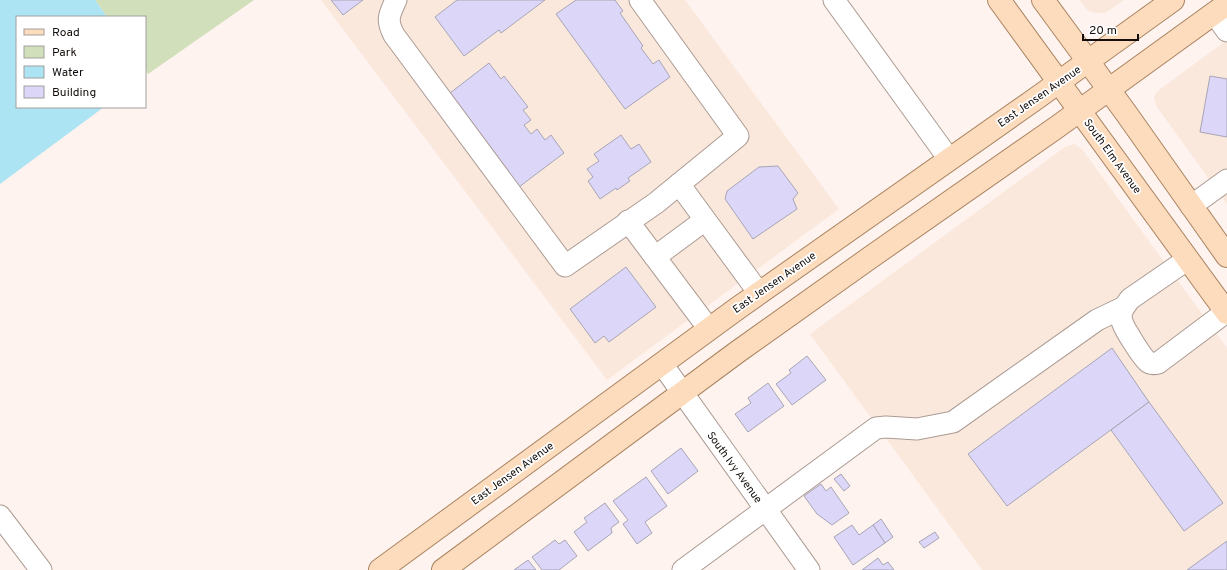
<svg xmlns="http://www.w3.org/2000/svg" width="1227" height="570" viewBox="0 0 1227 570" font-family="Overpass,sans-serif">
	<rect width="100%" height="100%" fill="#fef3ee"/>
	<g fill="#fbe8dd">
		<path d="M 321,0 L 685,0 L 839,209 L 607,380 Z"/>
		<path d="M 1080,0 L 1124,0 L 1105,13 L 1098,13 L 1092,12 L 1086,9 Z"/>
		<path d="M 1227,40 L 1227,204 L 1157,107 L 1154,98 L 1156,93 L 1159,90 Z"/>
		<path d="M 1074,144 L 1082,149 L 1227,348 L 1227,570 L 982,570 L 810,334 L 1065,147 Z"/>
	</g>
	<path fill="#d1dfba" d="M 95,0 L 254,0 L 148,74 L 145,69 L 145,17 L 107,17 Z"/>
	<path fill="#ace4f3" d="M 0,0 L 95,0 L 107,17 L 17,17 L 17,107 L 104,107 L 0,184 Z"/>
	<g fill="#dcd6f9" stroke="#a7a5b4">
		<path d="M 331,0 L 363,0 L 343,15 Z"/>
		<path d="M 457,0 L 545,0 L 501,33 L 499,30 L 464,56 L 435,17 Z"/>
		<path d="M 576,0 L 615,0 L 623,11 L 620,13 L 643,46 L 641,48 L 653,64 L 659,60 L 670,77 L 625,109 L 556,14 Z"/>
		<path d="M 489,63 L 501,79 L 504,76 L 528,107 L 523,110 L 531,120 L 524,125 L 531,134 L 537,129 L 545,140 L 551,135 L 564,153 L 519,187 L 450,93 Z"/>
		<path d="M 1210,76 L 1227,79 L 1227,137 L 1200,132 Z"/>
		<path d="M 621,135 L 631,149 L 639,144 L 651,162 L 628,178 L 630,181 L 617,190 L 616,188 L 600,199 L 588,181 L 593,177 L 587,169 L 599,161 L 594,154 Z"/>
		<path d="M 778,166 L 798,193 L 793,199 L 797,209 L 753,239 L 725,199 L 727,191 L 759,167 Z"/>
		<path d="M 626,267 L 656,307 L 609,342 L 604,336 L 595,343 L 570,309 Z"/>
		<path d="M 1112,348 L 1149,402 L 1007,506 L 968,454 Z"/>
		<path d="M 807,356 L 826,380 L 792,405 L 776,384 L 791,373 L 789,370 Z"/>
		<path d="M 768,383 L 784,406 L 748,432 L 735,414 L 751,403 L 748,398 Z"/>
		<path d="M 1149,402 L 1223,503 L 1184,531 L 1111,430 Z"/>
		<path d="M 681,448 L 698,471 L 668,494 L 651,471 Z"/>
		<path d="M 841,474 L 850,486 L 844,491 L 834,479 Z"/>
		<path d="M 646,477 L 667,506 L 645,522 L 652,533 L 637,544 L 623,524 L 628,520 L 613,501 Z"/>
		<path d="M 821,484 L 826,491 L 831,487 L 849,513 L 832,525 L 817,514 L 804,496 Z"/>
		<path d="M 605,503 L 619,522 L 611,528 L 612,533 L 588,551 L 574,532 L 587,522 L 584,518 Z"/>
		<path d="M 881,519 L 893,537 L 885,543 L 873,525 Z"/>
		<path d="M 852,525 L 859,535 L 873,525 L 885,543 L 853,565 L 834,537 Z"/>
		<path d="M 935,532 L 939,538 L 924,548 L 919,542 Z"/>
		<path d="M 555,540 L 559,544 L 565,540 L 577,556 L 559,570 L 542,570 L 532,557 Z"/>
		<path d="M 1227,541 L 1227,570 L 1187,570 Z"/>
		<path d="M 878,558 L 883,565 L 888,562 L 894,570 L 862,570 Z"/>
		<path d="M 528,560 L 536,570 L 514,570 Z"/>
	</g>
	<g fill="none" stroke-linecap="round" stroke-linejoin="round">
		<defs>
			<g id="minor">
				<path d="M 396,0 C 389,15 386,20 394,35 L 565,266 L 656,203 L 738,136 L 640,0"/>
				<path d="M 834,0 L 949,159"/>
				<path d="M 1214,13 L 1227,31"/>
				<path d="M 679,184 L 759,293"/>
				<path d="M 1191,206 L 1227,180"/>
				<path d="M 628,221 L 709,329"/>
				<path d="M 655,257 L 705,220"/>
				<path d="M 1188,259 L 1130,299 C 1125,306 1119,312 1122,321 C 1123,327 1142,357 1147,361 C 1150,364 1154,364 1158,363 L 1226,312"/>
				<path d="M 662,364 L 809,570"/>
				<path d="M 0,516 L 41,570"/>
				<path d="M 683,570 L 876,428 L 886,427 L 917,429 L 953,422 L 1097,320 L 1122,308"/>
			</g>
			<g id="major">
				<path d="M 999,0 L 1227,313"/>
				<path d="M 1043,0 L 1126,113 L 1227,256"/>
				<path d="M 380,570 L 738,308 L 1034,100 L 1173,0"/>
				<path d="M 443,570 L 736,353 L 871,257 L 1057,127 L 1227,4"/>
			</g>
		</defs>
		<use href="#minor" stroke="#ab9b93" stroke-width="23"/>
		<use href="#major" stroke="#a98462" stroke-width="24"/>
		<use href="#minor" stroke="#fff" stroke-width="21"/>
		<use href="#major" stroke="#fcdcbd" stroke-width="22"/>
	</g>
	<g text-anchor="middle" stroke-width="3.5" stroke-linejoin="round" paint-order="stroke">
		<g font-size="11" fill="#130e0b" stroke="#fff">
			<text transform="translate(1039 96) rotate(-35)" y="4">East Jensen Avenue</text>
			<text transform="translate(1113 156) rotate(54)" y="4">South Elm Avenue</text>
			<text transform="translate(774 282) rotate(-35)" y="4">East Jensen Avenue</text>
			<text transform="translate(735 467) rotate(54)" y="4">South Ivy Avenue</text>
			<text transform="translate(512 473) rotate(-36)" y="4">East Jensen Avenue</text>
		</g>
	</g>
	<rect x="16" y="16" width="130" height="92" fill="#ffffff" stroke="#a19f9d"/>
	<rect x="24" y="29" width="20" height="6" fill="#fcdcbd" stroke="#a19f9d"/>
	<text x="52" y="36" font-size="12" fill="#130e0b">Road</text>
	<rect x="24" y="46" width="20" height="12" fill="#d1dfba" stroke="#a19f9d"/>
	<text x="52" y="56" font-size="12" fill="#130e0b">Park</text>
	<rect x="24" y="66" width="20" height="12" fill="#ace4f3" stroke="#a19f9d"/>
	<text x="52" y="76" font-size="12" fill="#130e0b">Water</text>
	<rect x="24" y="86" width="20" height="12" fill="#dcd6f9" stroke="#a19f9d"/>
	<text x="52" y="96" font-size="12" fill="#130e0b">Building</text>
	<path d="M1083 34v6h55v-6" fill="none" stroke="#130e0b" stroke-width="2"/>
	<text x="1089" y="34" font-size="12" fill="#130e0b" stroke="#ffffff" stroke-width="3" paint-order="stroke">20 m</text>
</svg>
